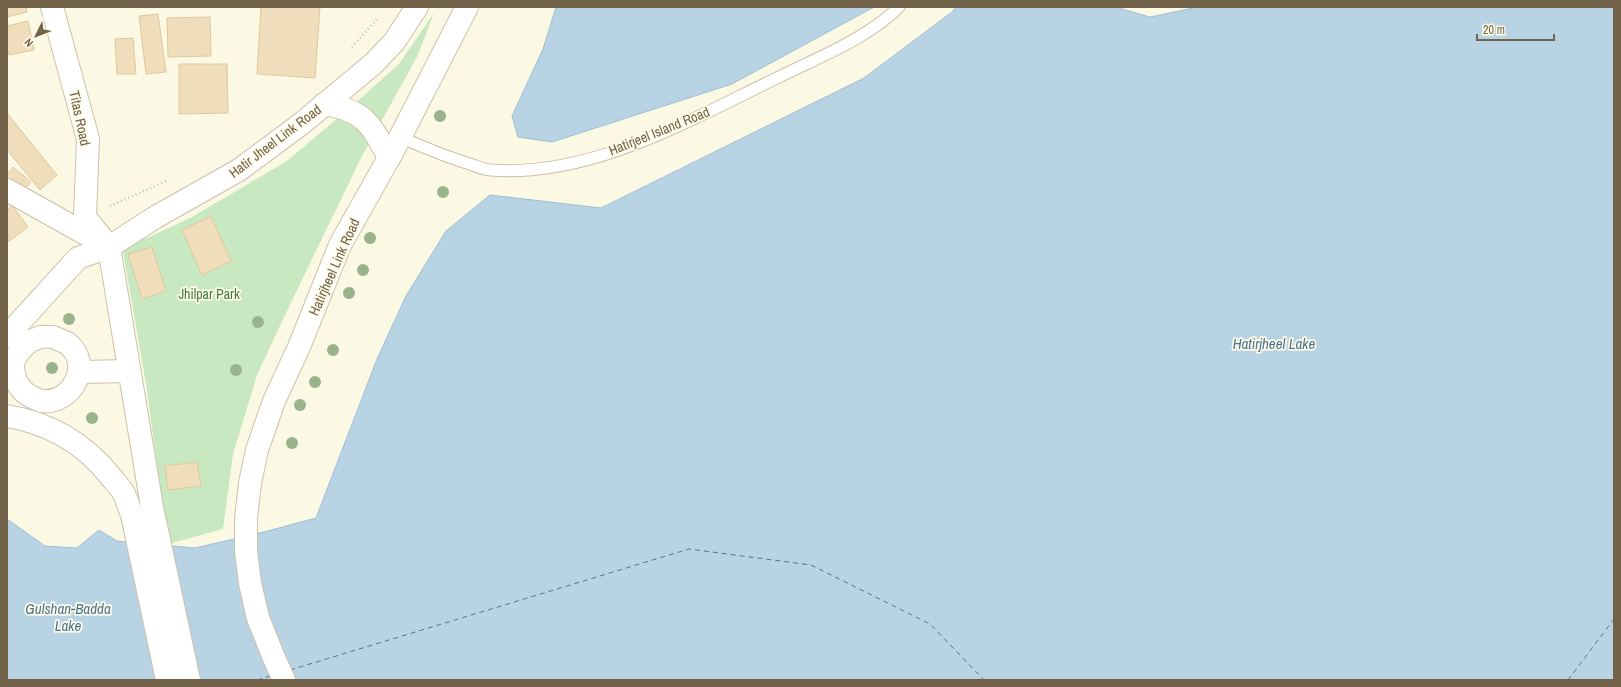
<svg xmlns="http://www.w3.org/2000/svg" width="1621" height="687" viewBox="0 0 1621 687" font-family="'Archivo Narrow',sans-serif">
	<rect width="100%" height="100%" fill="#fbf8e3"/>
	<path fill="#c8e8c2" d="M 434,13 L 417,57 L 362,156 L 284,317 L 257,375 L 233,454 L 223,529 L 168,544 L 146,384 L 122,246 L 147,238 L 192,217 L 287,161 L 352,106 L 399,64 Z"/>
	<g fill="#b8d3e4" stroke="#9fbfd5">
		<path d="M 556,7 L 874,7 L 732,84 L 552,142 L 518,137 L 512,116 L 543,49 Z"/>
		<path d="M 956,7 L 1115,7 L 1150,17 L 1198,7 L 1614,7 L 1614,680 L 7,680 L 7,519 L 45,546 L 77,548 L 99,530 L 117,541 L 195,548 L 264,532 L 316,518 L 377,359 L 406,296 L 446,231 L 490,195 L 601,208 L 864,78 L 952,12 Z"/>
	</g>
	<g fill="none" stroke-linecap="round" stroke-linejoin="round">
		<g stroke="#4b7592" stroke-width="1" stroke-dasharray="5 4" stroke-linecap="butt">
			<path d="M 290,670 L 689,549 L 811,565 L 930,624 L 984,680"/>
			<path d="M 257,680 L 270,676"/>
			<path d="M 1568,680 L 1614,619"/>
		</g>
	</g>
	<g fill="#efddbb" stroke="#e1c89c">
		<path d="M 7,7 L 26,7 L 27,12 L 7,17 Z"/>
		<path d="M 261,7 L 320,7 L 315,78 L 257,74 Z"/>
		<path d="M 158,14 L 166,72 L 146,74 L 139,16 Z"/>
		<path d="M 210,17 L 211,56 L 168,57 L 167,18 Z"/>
		<path d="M 28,21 L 34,50 L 9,55 L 7,46 L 7,26 Z"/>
		<path d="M 133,38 L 136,74 L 117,74 L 115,39 Z"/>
		<path d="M 179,64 L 227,64 L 228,113 L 179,114 Z"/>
		<path d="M 7,113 L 57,175 L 40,190 L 7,150 Z"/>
		<path d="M 13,167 L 31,182 L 22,193 L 7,180 L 7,175 Z"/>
		<path d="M 12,205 L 28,227 L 8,242 L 7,210 Z"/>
		<path d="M 211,216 L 231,261 L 202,275 L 182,230 Z"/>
		<path d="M 152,247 L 166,291 L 142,299 L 128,254 Z"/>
		<path d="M 197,462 L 201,486 L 168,490 L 165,466 Z"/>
	</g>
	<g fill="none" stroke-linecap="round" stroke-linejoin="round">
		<defs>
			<path id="service" d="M 400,137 C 423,147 446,157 470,164 C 476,166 484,170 490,170 C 590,178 690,120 777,78 C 819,57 865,40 899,7"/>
			<g id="minor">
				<path d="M 52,7 L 88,139 L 85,217 L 109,247"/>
				<path d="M 7,190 L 100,242"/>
			</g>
			<g id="tertiary">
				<path d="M 109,247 L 152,507 L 189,680"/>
				<path d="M 7,336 L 78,258 L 109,247 L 154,218 L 239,170 L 301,124 L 373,64 L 394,42 L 417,7"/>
				<path d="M 53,337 C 57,339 63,341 67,343 C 94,364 72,405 41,401 C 38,400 34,398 30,396 C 24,393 17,385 15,378 C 15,374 12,369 13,366 C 14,354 27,341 38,338 C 42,336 48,337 53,337 Z"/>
				<path d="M 80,372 L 129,371"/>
				<path d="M 7,416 C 49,423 85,444 111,477 C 115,482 120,487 123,492 C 127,499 129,508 132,515 L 167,680"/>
			</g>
			<g id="secondary">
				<path d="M 324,104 C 364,110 371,124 389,158"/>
				<path d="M 284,680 L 274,658 L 258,618 L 250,583 L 246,551 L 246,519 L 250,483 L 257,450 L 274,401 L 299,347 L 340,245 L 394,149 L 467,7"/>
			</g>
		</defs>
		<use href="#service" stroke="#ccc1aa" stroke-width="13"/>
		<use href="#minor" stroke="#ccc1aa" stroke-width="24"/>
		<use href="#tertiary" stroke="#ccc1aa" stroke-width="24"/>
		<use href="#secondary" stroke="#cfc3a8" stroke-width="24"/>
		<g stroke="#d4c09f" stroke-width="2.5" stroke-dasharray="1 3" stroke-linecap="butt">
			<path d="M 352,47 L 378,18"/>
			<path d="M 110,206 L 166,181"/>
		</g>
		<use href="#service" stroke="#fff" stroke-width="11"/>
		<use href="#minor" stroke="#fff" stroke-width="22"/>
		<use href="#tertiary" stroke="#fff" stroke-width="22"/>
		<use href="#secondary" stroke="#fff" stroke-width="22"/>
	</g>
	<g fill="#99b48c">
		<circle cx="440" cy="116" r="6"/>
		<circle cx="443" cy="192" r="6"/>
		<circle cx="370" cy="238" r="6"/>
		<circle cx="363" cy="270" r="6"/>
		<circle cx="349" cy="293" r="6"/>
		<circle cx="69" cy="319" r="6"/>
		<circle cx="258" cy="322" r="6"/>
		<circle cx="333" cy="350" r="6"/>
		<circle cx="52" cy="368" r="6"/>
		<circle cx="236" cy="370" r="6"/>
		<circle cx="315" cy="382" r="6"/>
		<circle cx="300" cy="405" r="6"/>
		<circle cx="92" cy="418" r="6"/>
		<circle cx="292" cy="443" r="6"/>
	</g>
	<g text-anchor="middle" stroke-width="3.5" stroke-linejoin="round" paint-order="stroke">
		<g font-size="14" fill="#72624a" stroke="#fefbe8">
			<text transform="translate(80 118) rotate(78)" y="5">Titas Road</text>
			<text transform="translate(659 131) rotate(-22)" y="5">Hatirjeel Island Road</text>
			<text transform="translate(275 141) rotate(-37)" y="5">Hatir Jheel Link Road</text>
			<text transform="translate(334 267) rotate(-66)" y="5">Hatirjheel Link Road</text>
		</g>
		<g font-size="14" fill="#487d45" stroke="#fefbe8">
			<text x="209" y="299">Jhilpar Park</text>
		</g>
		<g font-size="15" font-style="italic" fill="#4b7592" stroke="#fefbe8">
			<text x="1274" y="349">Hatirjheel Lake</text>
			<text x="68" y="614">Gulshan-Badda<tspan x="68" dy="17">Lake</tspan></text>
		</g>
	</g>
	<rect width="1621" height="687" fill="none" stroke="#72624a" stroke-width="16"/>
	<g transform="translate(36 36) rotate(227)" stroke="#fefbe8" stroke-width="3" paint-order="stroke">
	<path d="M0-3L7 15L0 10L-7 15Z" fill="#72624a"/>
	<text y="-6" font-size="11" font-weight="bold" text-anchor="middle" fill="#72624a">N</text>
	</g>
	<path d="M1477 34v6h77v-6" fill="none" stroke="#72624a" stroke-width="2"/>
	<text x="1483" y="34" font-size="12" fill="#72624a" stroke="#fefbe8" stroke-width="3" paint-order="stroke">20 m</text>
</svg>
